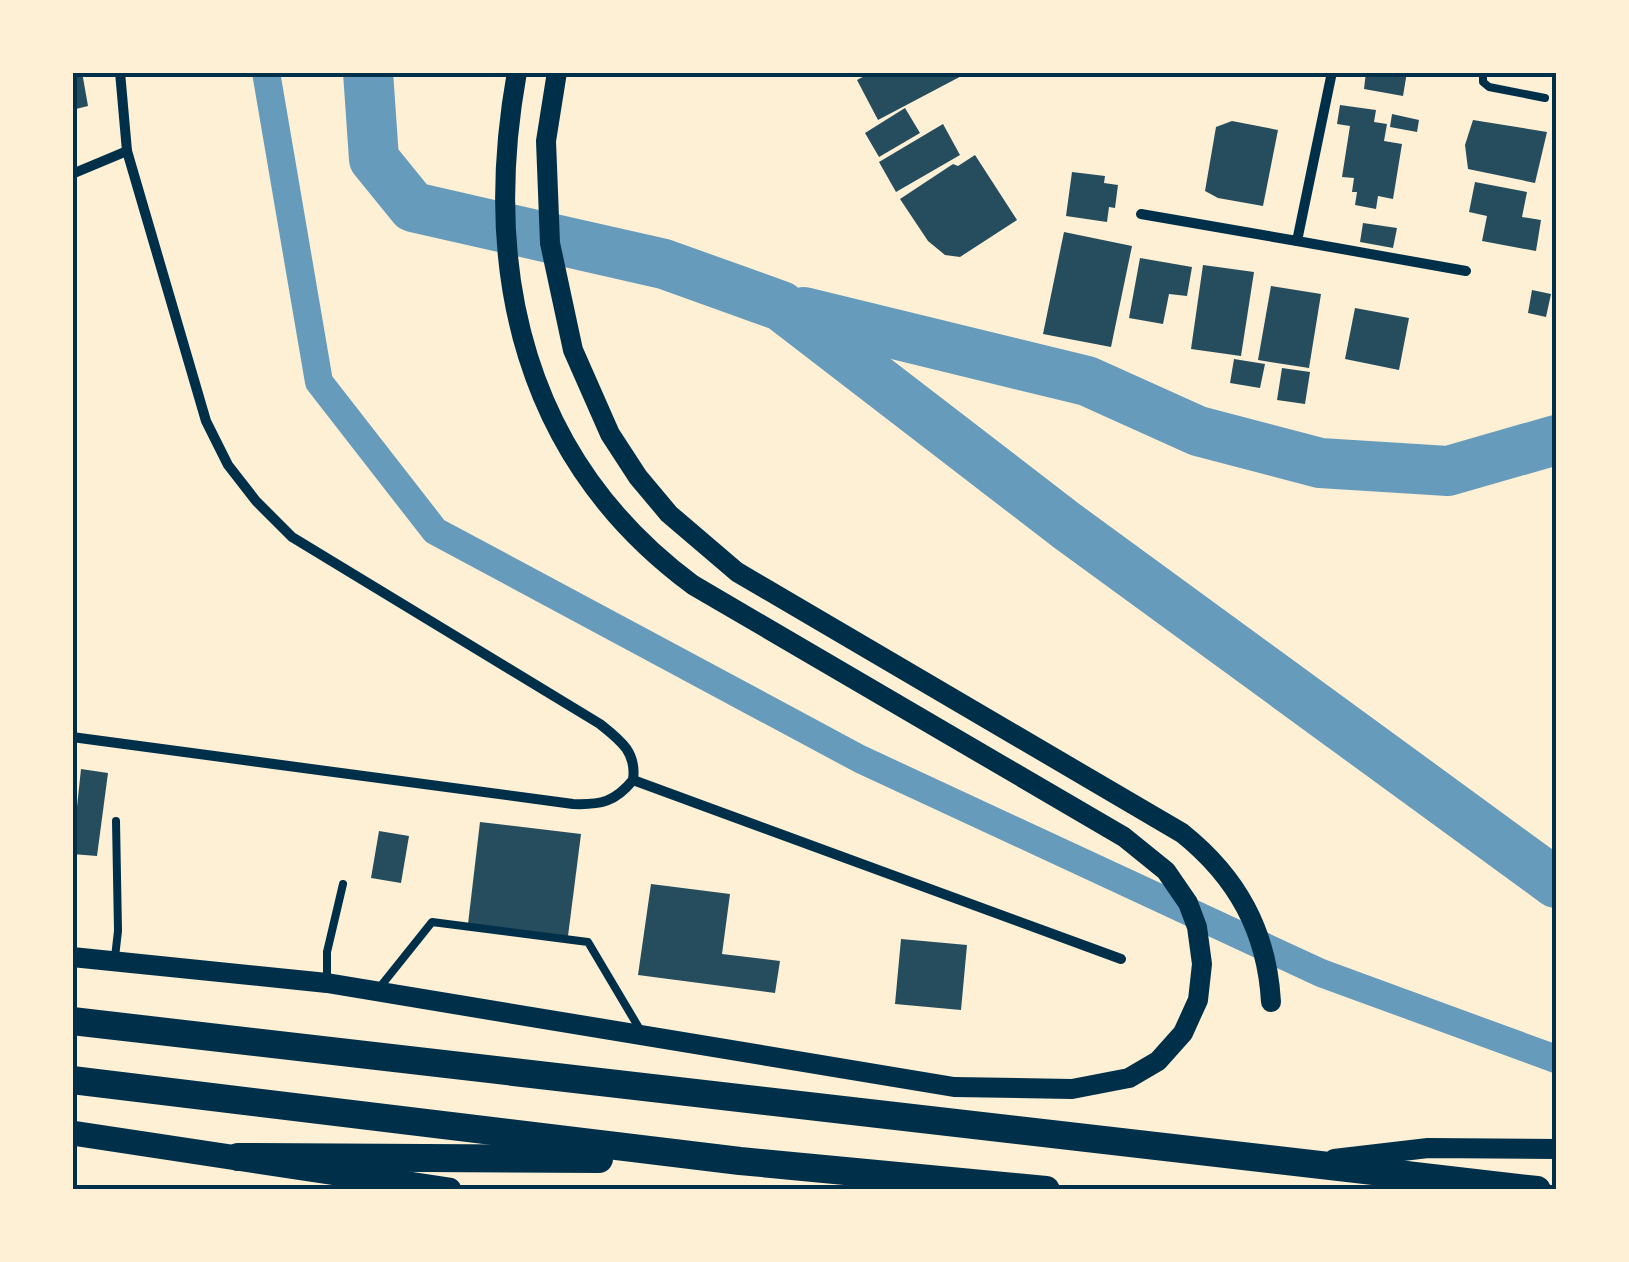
<svg xmlns="http://www.w3.org/2000/svg" width="1629" height="1262" viewBox="0 0 1629 1262" font-family="Literata,serif">
	<rect width="100%" height="100%" fill="#fdf0d5"/>
	<g fill="none" stroke-linecap="round" stroke-linejoin="round">
		<path stroke="#669bbc" stroke-width="28" d="M 266,72 L 319,382 L 435,531 L 860,759 L 1321,973 L 1556,1059"/>
		<g stroke="#669bbc" stroke-width="50">
			<path d="M 368,72 L 374,159 L 413,207 L 664,264 L 781,306 L 1067,526 L 1556,883"/>
			<path d="M 804,312 L 1087,381 L 1198,431 L 1320,463 L 1448,471 L 1556,440"/>
		</g>
	</g>
	<g fill="#264d5e">
		<path d="M 72,72 L 82,72 L 88,106 L 72,110 Z"/>
		<path d="M 872,72 L 969,72 L 878,120 L 857,80 Z"/>
		<path d="M 1366,72 L 1407,72 L 1403,96 L 1364,89 Z"/>
		<path d="M 1340,105 L 1376,110 L 1374,122 L 1387,124 L 1384,141 L 1402,144 L 1393,199 L 1378,196 L 1376,209 L 1355,205 L 1357,192 L 1352,192 L 1354,178 L 1342,177 L 1350,126 L 1337,124 Z"/>
		<path d="M 905,108 L 920,133 L 879,157 L 865,133 Z"/>
		<path d="M 1392,114 L 1419,120 L 1417,132 L 1390,127 Z"/>
		<path d="M 1473,120 L 1547,132 L 1535,183 L 1468,169 L 1465,145 Z"/>
		<path d="M 1232,121 L 1278,130 L 1263,206 L 1218,198 L 1205,191 L 1216,127 Z"/>
		<path d="M 943,124 L 960,155 L 896,192 L 879,162 Z"/>
		<path d="M 975,155 L 1017,220 L 960,257 L 945,255 L 928,241 L 900,199 L 953,164 L 958,166 Z"/>
		<path d="M 1072,172 L 1105,176 L 1104,183 L 1118,185 L 1115,208 L 1109,207 L 1107,222 L 1066,216 Z"/>
		<path d="M 1475,182 L 1527,192 L 1522,217 L 1541,220 L 1536,251 L 1482,241 L 1487,216 L 1469,212 Z"/>
		<path d="M 1363,223 L 1397,228 L 1393,248 L 1360,242 Z"/>
		<path d="M 1064,232 L 1132,246 L 1111,347 L 1043,334 Z"/>
		<path d="M 1140,258 L 1192,267 L 1187,296 L 1169,294 L 1163,324 L 1129,318 Z"/>
		<path d="M 1203,265 L 1254,272 L 1241,356 L 1191,349 Z"/>
		<path d="M 1271,286 L 1321,294 L 1309,368 L 1258,360 Z"/>
		<path d="M 1532,290 L 1551,294 L 1546,317 L 1528,313 Z"/>
		<path d="M 1355,308 L 1409,318 L 1399,370 L 1345,359 Z"/>
		<path d="M 1234,359 L 1265,364 L 1260,388 L 1230,383 Z"/>
		<path d="M 1282,368 L 1310,372 L 1305,404 L 1277,400 Z"/>
		<path d="M 81,769 L 108,773 L 97,856 L 72,854 Z"/>
		<path d="M 480,822 L 581,834 L 568,936 L 468,924 Z"/>
		<path d="M 379,831 L 409,836 L 401,883 L 371,878 Z"/>
		<path d="M 651,884 L 730,894 L 722,954 L 780,961 L 775,993 L 638,975 Z"/>
		<path d="M 901,939 L 967,945 L 961,1010 L 895,1004 Z"/>
	</g>
	<g fill="none" stroke-linecap="round" stroke-linejoin="round">
		<g stroke="#003049" stroke-width="8">
			<path d="M 1483,72 L 1483,82 L 1489,87 L 1545,98"/>
			<path d="M 115,957 L 118,931 L 116,821"/>
			<path d="M 327,979 L 327,952 L 343,884"/>
			<path d="M 380,987 L 432,922 L 588,942 L 642,1033"/>
		</g>
		<g stroke="#003049" stroke-width="10">
			<path d="M 120,72 L 127,151 L 206,421 L 228,465 L 256,501 L 292,537 L 600,724 C 620,740 637,752 633,780"/>
			<path d="M 1332,72 L 1297,241 L 1466,271"/>
			<path d="M 72,174 L 127,151"/>
			<path d="M 1141,214 L 1297,241"/>
			<path d="M 72,737 L 573,804 C 601,805 615,802 633,780"/>
			<path d="M 633,780 L 1121,959"/>
		</g>
		<g stroke="#003049" stroke-width="20">
			<path d="M 557,72 L 546,141 L 550,243 L 573,350 L 610,434 L 638,477 L 669,514 L 737,572 L 1182,833 C 1237,877 1267,931 1271,1002"/>
			<path d="M 72,957 L 327,983 L 954,1087 L 1072,1089 L 1129,1078 L 1158,1061 L 1183,1033 L 1198,1000 L 1202,964 L 1197,927 L 1188,903 L 1166,871 L 1124,837 L 693,585 C 524,460 481,272 517,72"/>
			<path d="M 1334,1159 L 1428,1148 L 1556,1149"/>
		</g>
		<path stroke="#003049" stroke-width="25" d="M 72,1133 L 449,1190"/>
		<g stroke="#003049" stroke-width="28">
			<path d="M 72,1021 L 1537,1190"/>
			<path d="M 72,1080 L 740,1161 L 1046,1190"/>
			<path d="M 238,1157 L 599,1159"/>
		</g>
	</g>
	<rect width="1629" height="1262" fill="none" stroke="#fdf0d5" stroke-width="150"/>
	<rect x="75" y="75" width="1479" height="1112" fill="none" stroke="#003049" stroke-width="4"/>
</svg>
